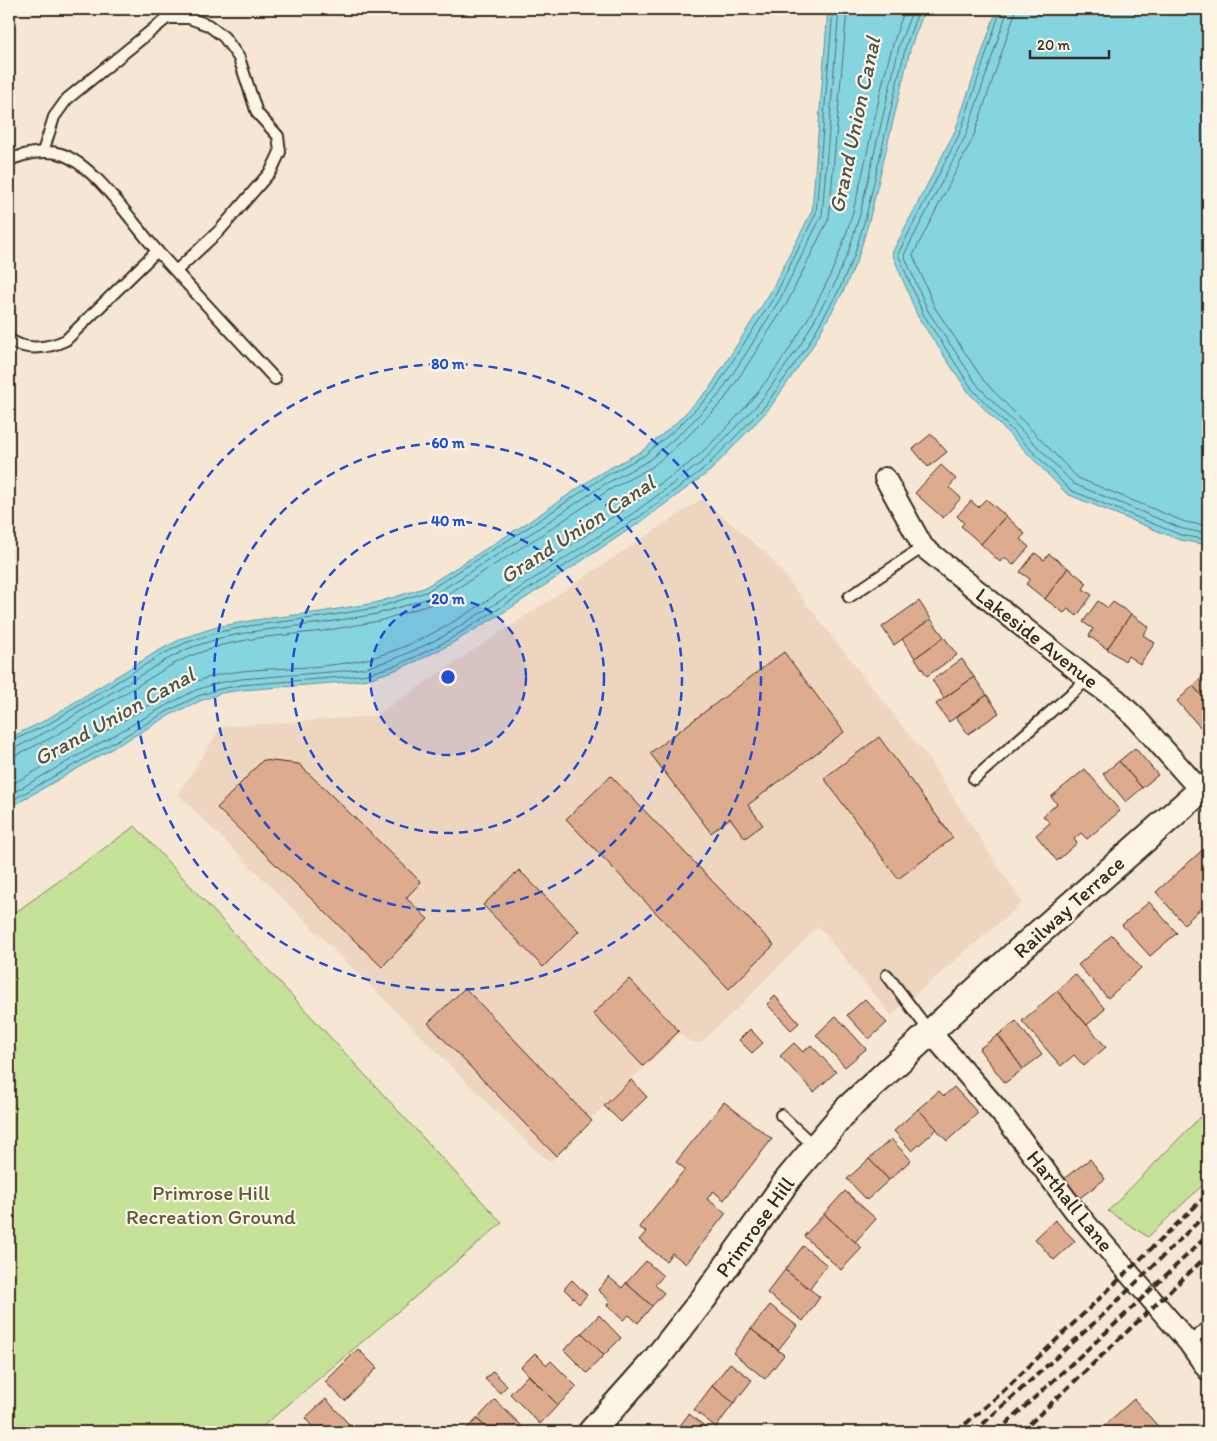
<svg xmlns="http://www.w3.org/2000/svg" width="1217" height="1441" viewBox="0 0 1217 1441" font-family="Itim,sans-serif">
	<rect width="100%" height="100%" fill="#f6e6d4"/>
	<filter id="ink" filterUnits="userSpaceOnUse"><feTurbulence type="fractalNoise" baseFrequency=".02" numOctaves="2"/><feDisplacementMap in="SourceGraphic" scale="10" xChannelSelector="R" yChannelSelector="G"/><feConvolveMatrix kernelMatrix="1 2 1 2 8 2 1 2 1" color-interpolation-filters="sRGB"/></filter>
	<g filter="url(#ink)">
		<path fill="#eed5bf" d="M 702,499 L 768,555 L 929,760 L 1022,903 L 891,1015 L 818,926 L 737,1009 L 700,1043 L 689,1041 L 680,1033 L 601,1109 L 550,1162 L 530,1145 L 178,794 L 221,727 L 375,716 Z"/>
		<g fill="#c6e299" stroke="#80865c">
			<path d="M 135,826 L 502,1223 L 256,1432 L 9,1432 L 9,917 Z"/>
			<path d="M 1208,1109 L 1208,1180 L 1148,1237 L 1108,1211 Z"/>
		</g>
		<g fill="#85d5e1" stroke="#679193">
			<path d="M 828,9 L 925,9 L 911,46 L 870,217 L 858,258 L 843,292 L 810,350 L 769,409 L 710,471 L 642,521 L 509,609 L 449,645 L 419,660 L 398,669 L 368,679 L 345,682 L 242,690 L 221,693 L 200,701 L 172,714 L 9,808 L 9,738 L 44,721 L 158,651 L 183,638 L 217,627 L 255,620 L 320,612 L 375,603 L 424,588 L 530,521 L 599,474 L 642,451 L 675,424 L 709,389 L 737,345 L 770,293 L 812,211 Z"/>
			<path d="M 997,9 L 1208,9 L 1208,545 L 1180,540 L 1067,494 L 969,393 L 918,317 L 892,253 L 955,131 Z"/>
		</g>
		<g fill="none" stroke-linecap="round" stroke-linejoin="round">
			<g stroke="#596e6c" stroke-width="1">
				<path d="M 1001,9 L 960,133 L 898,254 L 923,314 L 973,390 L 1070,490 L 1181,535 L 1208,540"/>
				<path d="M 1008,9 L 966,135 L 904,255 L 928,311 L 978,386 L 1074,484 L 1183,529 L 1208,534"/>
				<path d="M 1015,9 L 1014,16 L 973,138 L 913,255 L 935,308 L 984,381 L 1078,478 L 1185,522 L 1208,526"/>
				<path d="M 9,742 L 47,725 L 161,655 L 185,643 L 219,632 L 255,625 L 321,617 L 376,608 L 426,592 L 532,525 L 602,478 L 645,455 L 678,427 L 713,392 L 741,348 L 775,296 L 816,213 L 833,9"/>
				<path d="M 9,749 L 15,748 L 50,730 L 164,661 L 187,649 L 220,638 L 256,631 L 322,623 L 377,614 L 429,598 L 536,530 L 605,484 L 648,461 L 682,432 L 718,396 L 747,352 L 780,299 L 822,215 L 839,9"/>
				<path d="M 9,756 L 18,754 L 53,737 L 168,667 L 190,656 L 222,645 L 257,638 L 323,631 L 379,621 L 432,604 L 540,536 L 609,490 L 652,467 L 687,437 L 724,400 L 753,356 L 787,303 L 829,218 L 847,9"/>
				<path d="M 9,786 C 48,764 87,742 126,719 C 155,702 185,682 218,675 C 235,671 253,670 270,669 C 310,667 352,666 390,652 C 442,634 489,599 535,569 C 576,542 617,515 657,486 C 671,476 686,467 699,455 C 752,406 797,346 828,280 C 868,195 871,97 905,9"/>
				<path d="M 9,795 L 167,705 L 196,690 L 218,683 L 241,679 L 343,671 L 365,668 L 394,659 L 415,650 L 444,636 L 503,599 L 635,512 L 702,462 L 760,402 L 801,344 L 833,287 L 848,253 L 860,214 L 900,43 L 913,9"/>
				<path d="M 9,802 L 170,710 L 198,696 L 220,689 L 241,685 L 344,677 L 367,674 L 397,665 L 417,656 L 447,641 L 506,604 L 639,517 L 706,467 L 765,406 L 806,348 L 839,290 L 854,256 L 866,216 L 906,45 L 919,9"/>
			</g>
		</g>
		<g fill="#ddac8f" stroke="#3b2a1e">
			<path d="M 931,434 L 947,452 L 928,467 L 913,449 Z"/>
			<path d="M 941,465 L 956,479 L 949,487 L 961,498 L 943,518 L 915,493 Z"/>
			<path d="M 986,499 L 1006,516 L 981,544 L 961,526 L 964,523 L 957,516 L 971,501 L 978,507 Z"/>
			<path d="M 1006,516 L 1025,534 L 1020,539 L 1029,547 L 1013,565 L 1004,557 L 1000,562 L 981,544 Z"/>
			<path d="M 1035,553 L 1044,560 L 1049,554 L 1068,568 L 1045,599 L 1026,584 L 1030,579 L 1020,572 Z"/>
			<path d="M 1068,568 L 1087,583 L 1083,589 L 1092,595 L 1077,616 L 1068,609 L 1064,613 L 1045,599 Z"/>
			<path d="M 919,601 L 931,619 L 894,645 L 882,627 Z"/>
			<path d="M 1098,601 L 1108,608 L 1113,602 L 1131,614 L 1107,649 L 1089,636 L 1093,629 L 1083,622 Z"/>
			<path d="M 1131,614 L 1149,627 L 1143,635 L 1155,643 L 1140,664 L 1128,656 L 1125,661 L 1107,649 Z"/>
			<path d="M 931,619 L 944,637 L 915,658 L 902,639 Z"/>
			<path d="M 944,637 L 957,655 L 927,676 L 915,658 Z"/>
			<path d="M 784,652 L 844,732 L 748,805 L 763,825 L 745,838 L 730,818 L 711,833 L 650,753 Z"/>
			<path d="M 962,659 L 974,677 L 944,698 L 932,680 Z"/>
			<path d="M 1208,672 L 1208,703 L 1193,686 Z"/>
			<path d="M 974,677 L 987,695 L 949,722 L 936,704 Z"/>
			<path d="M 1193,686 L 1208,703 L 1208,720 L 1200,727 L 1177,701 Z"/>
			<path d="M 987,695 L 999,713 L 968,734 L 956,717 Z"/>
			<path d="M 879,737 L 953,838 L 898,879 L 824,778 Z"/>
			<path d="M 1135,748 L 1158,775 L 1142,788 L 1119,761 Z"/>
			<path d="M 263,760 L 299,764 L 421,882 L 406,898 L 428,919 L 382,967 L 217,808 Z"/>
			<path d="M 1119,761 L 1142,788 L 1126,802 L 1103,774 Z"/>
			<path d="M 1085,769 L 1120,811 L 1087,839 L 1081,833 L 1074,839 L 1077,843 L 1057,861 L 1036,835 L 1050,823 L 1043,816 L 1057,804 L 1051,797 Z"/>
			<path d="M 611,776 L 774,945 L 729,989 L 566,819 Z"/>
			<path d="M 1208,845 L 1208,902 L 1184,924 L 1156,892 Z"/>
			<path d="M 519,870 L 579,931 L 543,967 L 483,905 Z"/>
			<path d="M 1149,902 L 1177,933 L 1150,956 L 1122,925 Z"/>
			<path d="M 1112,935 L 1141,968 L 1108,998 L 1078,965 Z"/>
			<path d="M 1075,974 L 1105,1009 L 1087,1025 L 1057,991 Z"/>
			<path d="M 629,979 L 679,1031 L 643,1066 L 593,1014 Z"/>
			<path d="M 465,988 L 592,1121 L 556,1156 L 428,1023 Z"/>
			<path d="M 1057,991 L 1106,1047 L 1084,1066 L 1074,1055 L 1061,1066 L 1022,1021 Z"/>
			<path d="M 775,996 L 799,1023 L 791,1030 L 767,1004 Z"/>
			<path d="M 865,999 L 887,1023 L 869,1039 L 847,1015 Z"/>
			<path d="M 836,1016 L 866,1049 L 845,1067 L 816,1035 Z"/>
			<path d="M 1016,1021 L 1042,1055 L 1023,1069 L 998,1035 Z"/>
			<path d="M 750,1029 L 763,1043 L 752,1053 L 739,1040 Z"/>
			<path d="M 998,1035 L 1023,1069 L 1005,1083 L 979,1049 Z"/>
			<path d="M 794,1043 L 803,1052 L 811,1045 L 836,1072 L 814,1092 L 780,1056 Z"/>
			<path d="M 631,1080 L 647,1097 L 621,1122 L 604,1106 Z"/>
			<path d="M 954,1087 L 978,1113 L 947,1141 L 918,1109 L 939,1091 L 944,1096 Z"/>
			<path d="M 724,1102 L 772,1139 L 724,1200 L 713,1191 L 707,1199 L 726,1213 L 686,1264 L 672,1253 L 666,1261 L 639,1240 L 646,1232 L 639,1227 L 685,1169 L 676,1162 Z"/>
			<path d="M 918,1109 L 937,1129 L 912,1151 L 894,1131 Z"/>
			<path d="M 891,1139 L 911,1160 L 889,1180 L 869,1159 Z"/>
			<path d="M 869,1159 L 889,1180 L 867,1200 L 847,1179 Z"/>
			<path d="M 1090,1159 L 1105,1179 L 1077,1200 L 1062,1180 Z"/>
			<path d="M 845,1191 L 876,1219 L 855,1242 L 824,1214 Z"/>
			<path d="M 824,1214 L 862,1248 L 841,1270 L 804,1236 Z"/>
			<path d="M 1055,1220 L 1075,1241 L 1054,1260 L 1035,1239 Z"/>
			<path d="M 803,1246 L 827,1265 L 809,1289 L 785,1270 Z"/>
			<path d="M 646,1261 L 663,1276 L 655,1285 L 664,1293 L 652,1306 L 626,1283 Z"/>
			<path d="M 785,1270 L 820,1297 L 803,1321 L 767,1293 Z"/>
			<path d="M 609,1277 L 622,1288 L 626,1283 L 652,1306 L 638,1323 L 629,1315 L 623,1320 L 607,1305 L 610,1301 L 598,1290 Z"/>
			<path d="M 572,1280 L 587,1295 L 579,1304 L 564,1289 Z"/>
			<path d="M 770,1305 L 797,1326 L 778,1350 L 751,1329 Z"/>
			<path d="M 599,1315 L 621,1338 L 604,1355 L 582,1333 Z"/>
			<path d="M 751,1329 L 784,1355 L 765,1379 L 733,1353 Z"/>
			<path d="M 582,1333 L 604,1355 L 587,1373 L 564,1350 Z"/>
			<path d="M 358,1349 L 377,1368 L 345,1401 L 325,1382 Z"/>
			<path d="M 535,1353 L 547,1365 L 551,1361 L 577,1387 L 558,1405 L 521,1367 Z"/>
			<path d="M 730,1363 L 752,1380 L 734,1403 L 712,1386 Z"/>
			<path d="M 493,1371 L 507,1386 L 500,1393 L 485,1379 Z"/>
			<path d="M 528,1375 L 558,1405 L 540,1424 L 510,1394 Z"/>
			<path d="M 712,1386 L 734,1403 L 716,1427 L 694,1410 Z"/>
			<path d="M 326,1399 L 356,1432 L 317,1432 L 305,1418 Z"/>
			<path d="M 1134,1399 L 1163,1432 L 1097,1432 Z"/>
			<path d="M 495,1400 L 528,1432 L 491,1432 L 477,1419 Z"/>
			<path d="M 689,1414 L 711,1431 L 710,1432 L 675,1432 Z"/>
			<path d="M 477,1419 L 491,1432 L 463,1432 Z"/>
		</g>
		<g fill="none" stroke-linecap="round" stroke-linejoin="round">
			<defs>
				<g id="service">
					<path d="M 43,152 L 54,117 L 67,99 L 167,18 L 189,18 L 208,25 L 224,37 L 239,58 L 257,113 L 278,136 L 280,152 L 271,171 L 220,230 L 176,271"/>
					<path d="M 9,160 C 23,154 45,149 61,154 C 97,166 133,225 159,253 C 197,295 236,337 275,379"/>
					<path d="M 9,339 C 25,352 49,348 66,340 L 157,251"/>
					<path d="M 849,597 L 923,547"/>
					<path d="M 974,779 L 1088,679"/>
					<path d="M 887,975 L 930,1032"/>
					<path d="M 781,1115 L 815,1147"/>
					<path d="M 1189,1343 L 1208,1326"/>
				</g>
				<g id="minor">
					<path d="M 885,478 L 923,547 L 1088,679 L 1116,699 L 1137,719 L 1200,790"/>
					<path d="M 931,1033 L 1006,1119 L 1075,1211 L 1189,1343 L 1208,1370"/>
				</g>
				<path id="tertiary" d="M 591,1432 L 656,1359 L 704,1298 L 789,1178 L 848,1108 L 1024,946 L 1208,784"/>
			</defs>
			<use href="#service" stroke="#3b2a1e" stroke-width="14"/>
			<use href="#minor" stroke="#3b2a1e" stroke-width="24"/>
			<use href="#tertiary" stroke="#3b2a1e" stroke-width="29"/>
			<use href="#service" stroke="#fcf5e5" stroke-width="10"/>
			<use href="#minor" stroke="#fcf5e5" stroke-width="20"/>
			<use href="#tertiary" stroke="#fcf5e5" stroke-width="25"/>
			<g stroke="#3b2a1e" stroke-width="4" stroke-dasharray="8 4" stroke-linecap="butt">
				<path d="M 956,1432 L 997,1397 L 1208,1194"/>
				<path d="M 974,1432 L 1104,1314 L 1208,1212"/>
				<path d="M 997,1432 L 1114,1325 L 1208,1235"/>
				<path d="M 1021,1432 L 1208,1255"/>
			</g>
		</g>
	</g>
	<circle cx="448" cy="677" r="78" fill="#1d4ed8" fill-opacity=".12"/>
	<g fill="none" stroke="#1d4ed8" stroke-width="2.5" stroke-dasharray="9 6">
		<circle cx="448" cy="677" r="78"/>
		<circle cx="448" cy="677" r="156"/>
		<circle cx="448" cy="677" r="234"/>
		<circle cx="448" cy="677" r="313"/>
	</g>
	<g text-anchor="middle" stroke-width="4.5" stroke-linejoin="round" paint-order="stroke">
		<g font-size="21" fill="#3b2a1e" stroke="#fcf5e5">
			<text transform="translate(1037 638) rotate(38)" y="7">Lakeside Avenue</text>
			<text transform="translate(1069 907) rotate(-42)" y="7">Railway Terrace</text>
			<text transform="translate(1070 1201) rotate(51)" y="7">Harthall Lane</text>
			<text transform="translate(755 1227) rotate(-54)" y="7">Primrose Hill</text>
		</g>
		<g font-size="21" fill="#5e583d" stroke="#fcf5e5">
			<text x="211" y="1200">Primrose Hill<tspan x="211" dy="24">Recreation Ground</tspan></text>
		</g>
		<g font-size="22" font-style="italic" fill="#4e554f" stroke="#fcf5e5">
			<text transform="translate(854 125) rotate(-78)" y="8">Grand Union Canal</text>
			<text transform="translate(577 529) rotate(-33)" y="8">Grand Union Canal</text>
			<text transform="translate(114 716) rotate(-29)" y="8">Grand Union Canal</text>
		</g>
	</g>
	<circle cx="448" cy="677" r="8" fill="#1d4ed8" stroke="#fcf5e5" stroke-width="2.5"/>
	<g font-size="15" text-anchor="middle" font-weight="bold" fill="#1d4ed8" stroke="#fcf5e5" stroke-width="4.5" stroke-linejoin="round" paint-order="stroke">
		<text x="448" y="369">80 m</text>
		<text x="448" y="448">60 m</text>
		<text x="448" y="526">40 m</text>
		<text x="448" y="604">20 m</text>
	</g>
	<rect width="1217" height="1441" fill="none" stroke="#fcf5e5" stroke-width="30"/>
	<rect x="15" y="15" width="1187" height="1411" fill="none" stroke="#3b2a1e" stroke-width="2" filter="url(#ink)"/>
	<path d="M1030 50v8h79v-8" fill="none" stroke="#3b2a1e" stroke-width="2.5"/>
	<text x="1037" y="50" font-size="15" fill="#3b2a1e" stroke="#fcf5e5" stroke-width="4" paint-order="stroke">20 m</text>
</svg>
